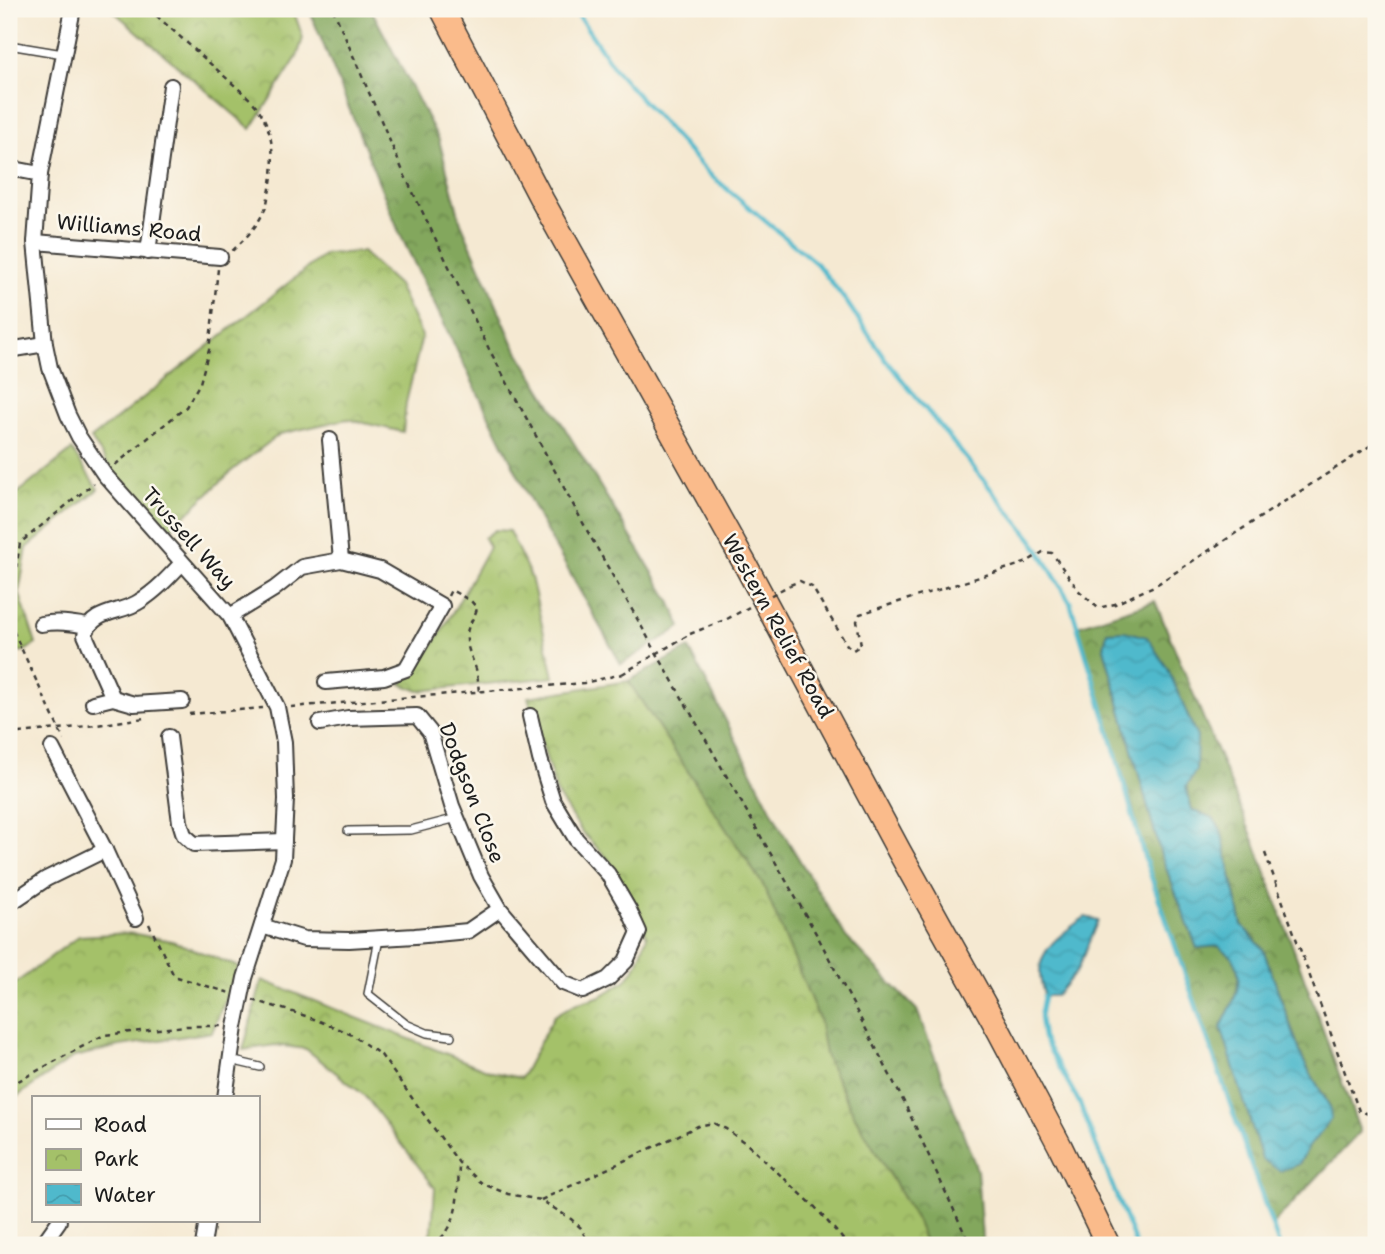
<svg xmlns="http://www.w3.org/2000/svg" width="1385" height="1254" viewBox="0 0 1385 1254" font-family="'Shantell Sans',sans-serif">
	<defs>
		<pattern id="forest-crowns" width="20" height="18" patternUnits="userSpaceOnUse" patternTransform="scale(1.75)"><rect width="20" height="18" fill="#83a75d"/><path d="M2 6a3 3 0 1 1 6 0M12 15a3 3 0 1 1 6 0" fill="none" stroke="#6a874c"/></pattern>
		<pattern id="park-crowns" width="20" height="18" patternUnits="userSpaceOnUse" patternTransform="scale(1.75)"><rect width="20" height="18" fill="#a4c169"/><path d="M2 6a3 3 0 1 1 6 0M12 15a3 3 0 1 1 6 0" fill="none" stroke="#8da55a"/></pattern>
		<pattern id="water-waves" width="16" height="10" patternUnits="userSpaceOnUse" patternTransform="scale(1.75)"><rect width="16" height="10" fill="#4fb9cc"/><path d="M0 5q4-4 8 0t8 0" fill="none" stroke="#449eaf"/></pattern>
	</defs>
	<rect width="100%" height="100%" fill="#fbf7ec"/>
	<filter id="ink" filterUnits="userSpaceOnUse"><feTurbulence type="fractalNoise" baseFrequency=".0143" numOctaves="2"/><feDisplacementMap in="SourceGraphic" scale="14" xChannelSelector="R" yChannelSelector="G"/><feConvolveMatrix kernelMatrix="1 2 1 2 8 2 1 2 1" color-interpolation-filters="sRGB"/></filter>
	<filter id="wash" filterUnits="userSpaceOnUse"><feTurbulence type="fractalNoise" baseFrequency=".00686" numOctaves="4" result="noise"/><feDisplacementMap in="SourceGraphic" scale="28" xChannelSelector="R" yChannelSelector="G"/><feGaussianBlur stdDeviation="1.57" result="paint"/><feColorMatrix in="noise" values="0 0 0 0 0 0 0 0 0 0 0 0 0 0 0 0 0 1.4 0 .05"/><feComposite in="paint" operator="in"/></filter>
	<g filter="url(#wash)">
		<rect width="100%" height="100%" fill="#f5e9d2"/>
		<g fill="url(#forest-crowns)" stroke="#50623c" stroke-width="2" fill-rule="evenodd">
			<path d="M 309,9 L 371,9 L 439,140 L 461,223 L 513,343 L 670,601 L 681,627 L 621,664 L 539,518 L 399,232 Z"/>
			<path d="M 1155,601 L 1257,848 L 1360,1132 L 1272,1225 L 1144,856 L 1132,805 L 1078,626 ZM 1107,632 L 1196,770 L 1186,786 L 1192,810 L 1213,818 L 1221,830 L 1242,925 L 1263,949 L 1303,1060 L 1330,1107 L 1299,1164 L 1221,1027 C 1231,1006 1248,980 1232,957 C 1229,953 1223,950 1219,946 L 1197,948 L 1161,855 L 1104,648 Z"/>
			<path d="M 689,648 L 782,831 L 846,937 L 917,1010 L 977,1170 L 982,1238 L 987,1245 L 926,1245 L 916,1220 L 854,1115 L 825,1055 L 819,1019 L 763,885 L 628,681 Z"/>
		</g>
		<g fill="url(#park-crowns)" stroke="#606e42" stroke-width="2">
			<path d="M 111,9 L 293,9 L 303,38 L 297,57 L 251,129 Z"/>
			<path d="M 362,252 L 398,285 L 422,336 L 406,403 L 403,432 L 347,419 L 280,434 L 234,469 L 165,534 L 116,476 L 91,439 L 325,254 Z"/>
			<path d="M 72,450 L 98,489 L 27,548 L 19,592 L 36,644 L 24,651 L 9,653 L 9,500 Z"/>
			<path d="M 495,530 L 509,531 L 531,577 L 554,677 L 419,691 L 401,684 C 439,646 462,594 489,547 L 484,538 Z"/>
			<path d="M 628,681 L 763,885 L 819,1019 L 825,1055 L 854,1115 L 916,1220 L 926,1245 L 427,1245 L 432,1230 L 435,1188 L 365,1096 L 306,1049 L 275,1045 L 243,1050 L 262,980 L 492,1072 L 521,1078 L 554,1016 L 575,1004 L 601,996 L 625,981 L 637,965 L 647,936 L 629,894 L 609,860 L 582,832 L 557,794 L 528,697 Z"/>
			<path d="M 130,933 L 172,941 L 239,967 L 212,1032 L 120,1046 L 74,1057 L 9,1102 L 9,988 L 79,936 Z"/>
		</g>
		<g fill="url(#water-waves)" stroke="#366a74" stroke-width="2">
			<path d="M 1124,631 L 1147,637 L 1168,669 L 1197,737 L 1196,770 L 1186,787 L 1192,810 L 1213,818 L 1221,830 L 1242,925 L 1263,949 L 1303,1060 L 1330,1107 L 1331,1119 L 1308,1148 L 1299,1164 L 1280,1171 L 1262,1159 L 1221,1027 C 1231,1006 1248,980 1232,957 C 1229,953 1223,950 1219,946 L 1197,948 L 1161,855 L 1104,648 L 1107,632 Z"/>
			<path d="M 1085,917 L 1098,920 L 1077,971 L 1056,996 L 1044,996 C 1043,989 1040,981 1040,973 C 1038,948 1067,930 1085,917 Z"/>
		</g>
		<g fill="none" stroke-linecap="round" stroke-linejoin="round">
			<g stroke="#4fb9cc" stroke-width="4.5">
				<path d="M 574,9 L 616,71 L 708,173 L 817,264 L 846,301 L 886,360 L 1034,542 L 1070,602 L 1109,730 L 1144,856 L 1279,1245"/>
				<path d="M 1044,996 L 1040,1017 L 1043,1038 L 1079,1102 L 1136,1245"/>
			</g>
		</g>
	</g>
	<g filter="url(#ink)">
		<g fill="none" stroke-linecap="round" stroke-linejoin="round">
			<defs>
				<g id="service">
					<path d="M 9,45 L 63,54"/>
					<path d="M 348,831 L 411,830 L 457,818"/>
					<path d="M 379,939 L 368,994 L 406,1024 L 427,1033 L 451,1036"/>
					<path d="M 230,1060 L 260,1067"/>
				</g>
				<g id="minor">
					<path d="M 73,9 L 40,174 L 35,242 L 45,344 L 50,368 L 68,415 L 79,437 L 104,474 L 230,616 L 277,707 L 284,742 L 286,799 L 283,859 L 245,978 L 235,1027 L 225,1098"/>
					<path d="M 9,168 L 40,174"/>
					<path d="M 35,242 L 220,257"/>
					<path d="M 148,252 L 171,86"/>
					<path d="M 9,350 L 45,344"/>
					<path d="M 330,440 L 341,560"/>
					<path d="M 230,616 L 274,589 L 302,567 L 341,560 L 380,570 L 442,606 L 406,669 L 384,677 L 326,682"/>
					<path d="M 41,624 C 57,621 71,623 87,626"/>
					<path d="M 113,698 L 85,635 C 92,609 122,614 140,601 C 156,591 169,577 182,563"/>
					<path d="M 93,703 L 113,698 L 134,704 L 182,701"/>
					<path d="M 320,723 L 348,718 L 417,716 L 430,732 L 452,806 L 481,876 L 500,909 L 563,983 L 583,991 L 608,979 L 626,961 L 639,932 L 629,910 L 608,874 L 576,839 L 553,801 L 540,759 L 530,716"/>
					<path d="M 169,737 L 180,822 L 184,835 L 194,844 L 284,841"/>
					<path d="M 105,850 L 136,918"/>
					<path d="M 9,904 L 46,879 L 105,850 L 52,748"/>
					<path d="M 262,926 L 304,939 L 349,940 L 415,936 L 468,931 L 500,909"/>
					<path d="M 42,1245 L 59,1221"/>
					<path d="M 203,1245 L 207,1221"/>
				</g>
				<path id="trunk" d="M 442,9 L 542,200 L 745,564 L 899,851 L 999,1031 L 1060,1146 L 1108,1245"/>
			</defs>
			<use href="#service" stroke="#3d3b37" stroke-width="10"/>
			<use href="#minor" stroke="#3d3b37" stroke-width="18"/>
			<use href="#trunk" stroke="#3d3b37" stroke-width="26"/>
			<g stroke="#3d3b37" stroke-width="2.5" stroke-dasharray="5 5" stroke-linecap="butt">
				<path d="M 149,9 L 251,100 C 276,126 276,165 268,198 C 267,203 266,209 263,213 C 256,228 244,240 232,251"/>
				<path d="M 333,9 L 405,176 L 489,349 L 589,534 L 818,937 L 905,1104 L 970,1245"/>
				<path d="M 115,465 L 186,407 L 200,383 L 209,350 L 218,269"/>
				<path d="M 790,585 L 800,581 L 812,587 L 847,645 L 853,650 L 861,645 L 857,621 L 860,614 L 1025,563 L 1043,552 L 1052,553 L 1078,590 L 1098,608 L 1115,604 L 1156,585 L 1376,442"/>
				<path d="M 448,596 L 451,590 L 471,601 L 477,608 C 475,618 467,625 467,635 C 466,648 472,657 476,669 C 478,676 478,684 479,692"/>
				<path d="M 9,597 L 13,590 L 20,543 L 94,483"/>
				<path d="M 9,622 L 64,740"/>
				<path d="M 690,634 L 727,619"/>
				<path d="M 9,649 L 20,647"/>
				<path d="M 291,707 L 584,683 L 622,674"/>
				<path d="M 189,714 L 263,708"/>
				<path d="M 9,734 L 97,725 L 144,718"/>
				<path d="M 1265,853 L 1359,1111 L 1369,1114 L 1376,1110"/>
				<path d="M 149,924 L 173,974 L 177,977 L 230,993"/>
				<path d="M 253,1000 L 309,1017 L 339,1029 L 352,1035 L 381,1055 L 459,1163 L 483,1184 L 508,1194 L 541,1200 L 571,1219 L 581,1228 L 589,1245"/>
				<path d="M 9,1086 L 104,1035 L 186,1026 L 223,1026"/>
				<path d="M 541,1200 L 698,1126 L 713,1123 L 726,1129 L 748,1145 L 815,1207 L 848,1245"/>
				<path d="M 433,1245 C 439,1240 445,1235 449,1228 C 459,1210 458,1184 459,1165"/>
				<path d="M 945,1245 L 966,1236"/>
			</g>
			<use href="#service" stroke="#fff" stroke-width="7"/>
			<use href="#minor" stroke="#fff" stroke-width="14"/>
			<use href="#trunk" stroke="#fabb8b" stroke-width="23"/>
			<g stroke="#3d3b37" stroke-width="2.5" stroke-dasharray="5 5" stroke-linecap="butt">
				<path d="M 727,619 L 790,585"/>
				<path d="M 622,674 L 690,634"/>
			</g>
		</g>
	</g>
	<g text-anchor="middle" stroke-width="5" stroke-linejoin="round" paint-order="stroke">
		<g font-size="21" fill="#1c1c1c" stroke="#fbf7ec">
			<text transform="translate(129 228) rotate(5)" y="7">Williams Road</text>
			<text transform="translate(189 538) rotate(48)" y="7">Trussell Way</text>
			<text transform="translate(778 626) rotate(61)" y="7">Western Relief Road</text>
			<text transform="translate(472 793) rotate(69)" y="7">Dodgson Close</text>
		</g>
	</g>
	<rect width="1385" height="1254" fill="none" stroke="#fbf7ec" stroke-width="35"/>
	<rect x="32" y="1096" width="228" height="126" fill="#fbf7ec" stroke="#a29f99" stroke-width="2"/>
	<rect x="46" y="1119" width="35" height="10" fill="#ffffff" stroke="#a29f99" stroke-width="2"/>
	<text x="94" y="1132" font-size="21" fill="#1c1c1c">Road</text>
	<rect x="46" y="1149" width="35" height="21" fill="url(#park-crowns)" stroke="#a29f99" stroke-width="2"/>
	<text x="94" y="1166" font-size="21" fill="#1c1c1c">Park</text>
	<rect x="46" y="1184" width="35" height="21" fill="url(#water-waves)" stroke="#a29f99" stroke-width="2"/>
	<text x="94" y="1202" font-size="21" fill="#1c1c1c">Water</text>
</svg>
